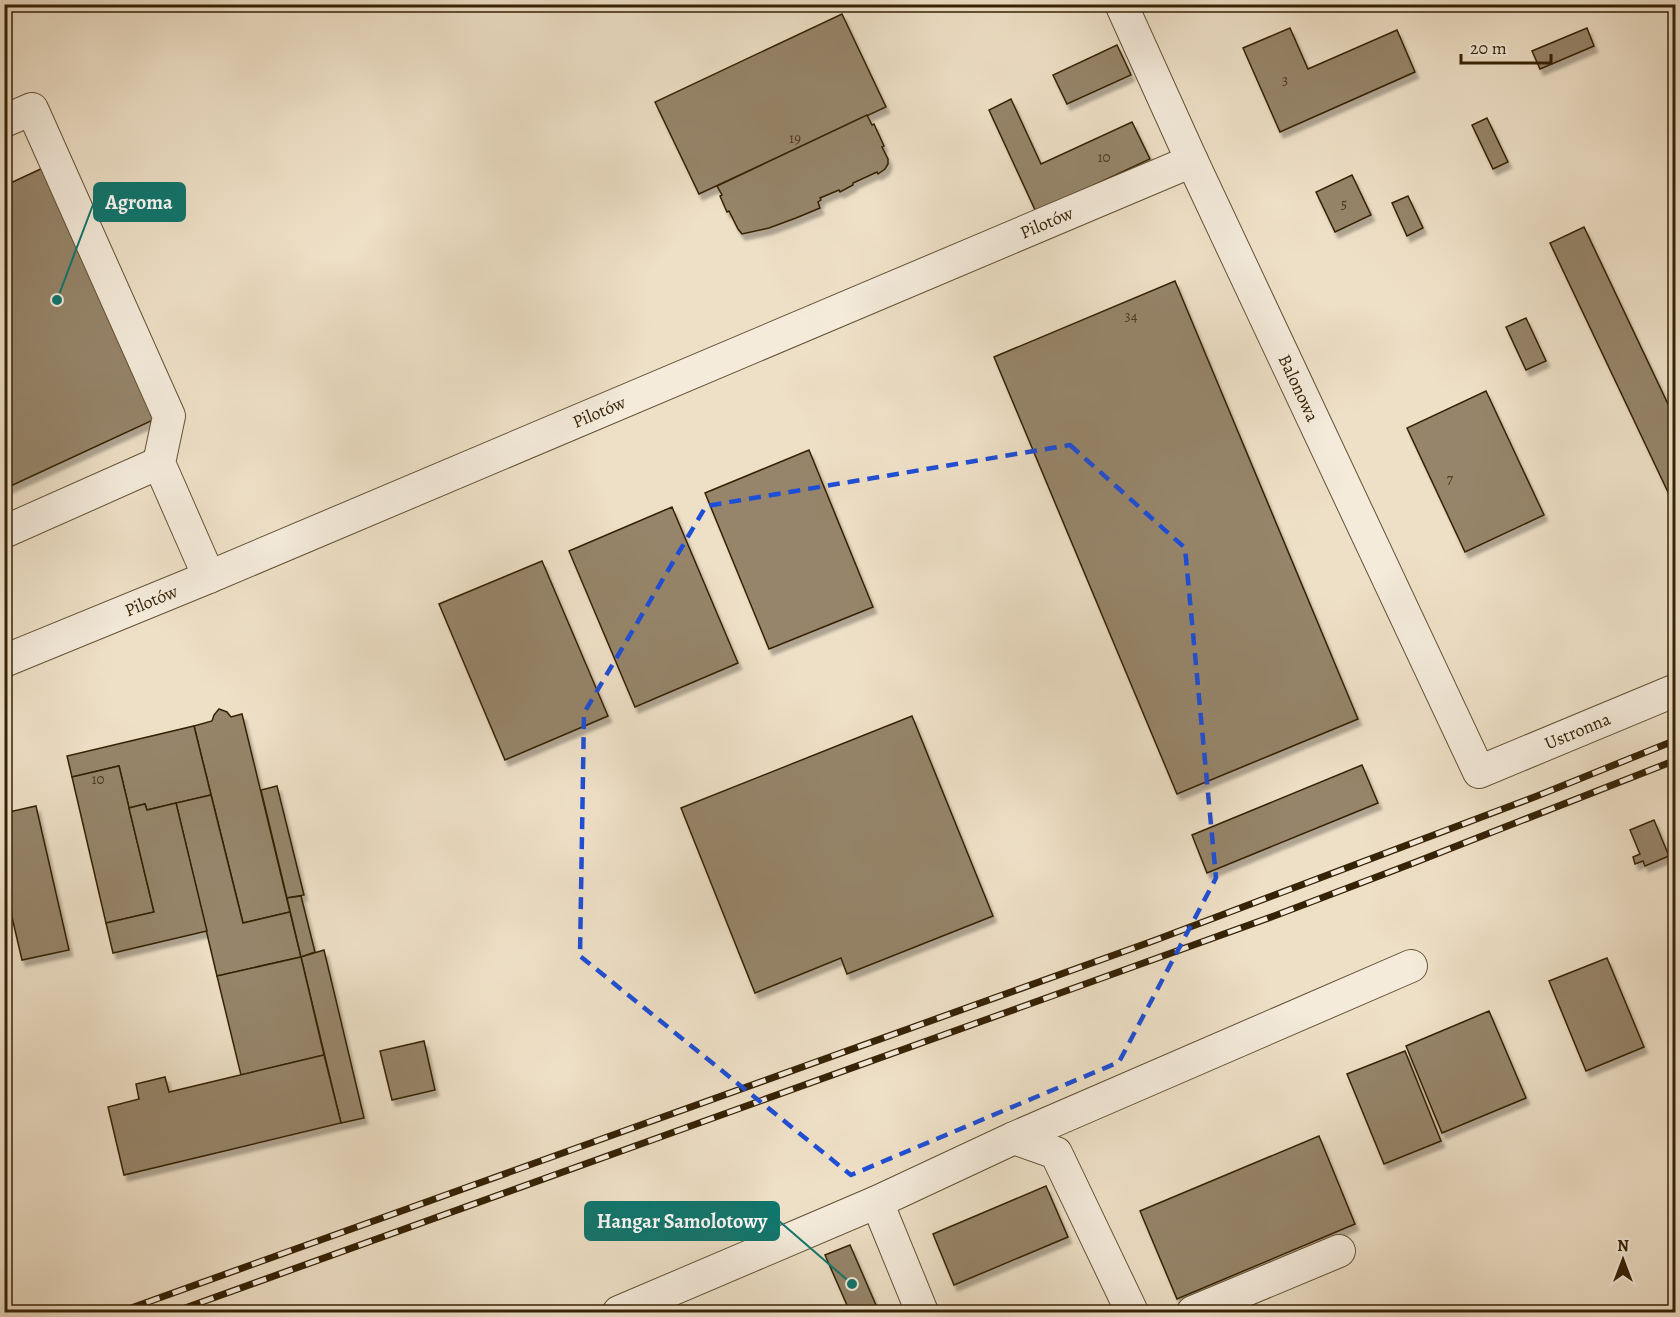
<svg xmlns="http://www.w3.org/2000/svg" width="1680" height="1317" viewBox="0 0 1680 1317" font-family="Alegreya,serif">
	<defs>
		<filter id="shadow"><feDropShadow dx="3.5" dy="6" stdDeviation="1.5" flood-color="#0004"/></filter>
	</defs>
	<rect width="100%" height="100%" fill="#eee0c7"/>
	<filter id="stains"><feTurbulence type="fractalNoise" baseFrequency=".00333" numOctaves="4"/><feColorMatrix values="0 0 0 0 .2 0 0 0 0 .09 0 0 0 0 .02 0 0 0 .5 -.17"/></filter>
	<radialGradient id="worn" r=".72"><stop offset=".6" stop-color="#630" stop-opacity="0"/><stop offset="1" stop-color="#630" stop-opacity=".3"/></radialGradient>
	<g fill="#96856a" stroke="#362205" stroke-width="1.5" filter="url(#shadow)">
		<path d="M 842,14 L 886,107 L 699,194 L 655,102 Z"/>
		<path d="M 1290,28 L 1308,69 L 1397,30 L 1415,72 L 1280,132 L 1243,48 Z"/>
		<path d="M 1587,28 L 1594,46 L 1540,69 L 1532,51 Z"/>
		<path d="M 1117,45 L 1131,75 L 1067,104 L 1053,75 Z"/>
		<path d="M 1011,99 L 1041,164 L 1132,122 L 1150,159 L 1036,212 L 989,110 Z"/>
		<path d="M 867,115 L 872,125 L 874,124 L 884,146 L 882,147 L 888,159 L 888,164 L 885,169 L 878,174 L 877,172 L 853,183 L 853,185 L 840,192 L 839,190 L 820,198 L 821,200 L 818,202 L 820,208 L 796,218 L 769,228 L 742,234 L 738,229 L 729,211 L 727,212 L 720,196 L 722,195 L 717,186 Z"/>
		<path d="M 1487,118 L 1508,162 L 1493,169 L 1472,125 Z"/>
		<path d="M 47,166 L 164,415 L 4,489 L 4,186 Z"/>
		<path d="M 1352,175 L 1371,215 L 1335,232 L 1316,192 Z"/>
		<path d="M 1408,196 L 1423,228 L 1407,236 L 1392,203 Z"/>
		<path d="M 1584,227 L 1676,421 L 1676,509 L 1550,243 Z"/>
		<path d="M 1175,281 L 1358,719 L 1177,794 L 994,357 Z"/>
		<path d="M 1526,318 L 1546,361 L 1526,370 L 1506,327 Z"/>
		<path d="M 1486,391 L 1544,515 L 1465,552 L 1407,428 Z"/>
		<path d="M 809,450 L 873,607 L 769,649 L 705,493 Z"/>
		<path d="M 672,507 L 738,663 L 635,707 L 569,551 Z"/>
		<path d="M 542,561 L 608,716 L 505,760 L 439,604 Z"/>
		<path d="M 219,709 L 227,712 L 231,717 L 242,714 L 290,912 L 243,923 L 194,726 L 212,721 L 214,715 Z"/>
		<path d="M 912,716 L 993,916 L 847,974 L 841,958 L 755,993 L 681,808 Z"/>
		<path d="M 194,726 L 211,795 L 147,810 L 145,804 L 129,808 L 119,766 L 72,777 L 67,756 Z"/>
		<path d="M 1362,765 L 1378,803 L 1207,873 L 1192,835 Z"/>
		<path d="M 119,766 L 154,912 L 106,923 L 72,777 Z"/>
		<path d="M 277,786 L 304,895 L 287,898 L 261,790 Z"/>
		<path d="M 211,795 L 243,923 L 290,912 L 301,957 L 217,976 L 176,803 Z"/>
		<path d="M 176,803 L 207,931 L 113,953 L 106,923 L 154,912 L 129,808 L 145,804 L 147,810 Z"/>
		<path d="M 36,806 L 69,950 L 22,960 L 4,883 L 4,813 Z"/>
		<path d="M 1654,820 L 1669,856 L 1645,866 L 1643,861 L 1635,864 L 1633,857 L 1640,854 L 1630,830 Z"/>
		<path d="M 301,896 L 315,952 L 301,957 L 287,898 Z"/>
		<path d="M 324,950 L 364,1118 L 341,1123 L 301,957 Z"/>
		<path d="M 301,957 L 324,1055 L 241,1075 L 217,976 Z"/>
		<path d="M 1607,958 L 1644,1047 L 1586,1071 L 1549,981 Z"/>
		<path d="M 1489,1011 L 1526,1098 L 1442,1133 L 1406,1046 Z"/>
		<path d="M 424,1041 L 435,1090 L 392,1100 L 380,1051 Z"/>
		<path d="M 1405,1051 L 1441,1141 L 1384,1164 L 1347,1074 Z"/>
		<path d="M 324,1055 L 341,1123 L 124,1175 L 108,1107 L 139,1099 L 136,1084 L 165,1077 L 169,1092 Z"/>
		<path d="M 1319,1136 L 1355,1224 L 1177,1299 L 1140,1211 Z"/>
		<path d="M 1046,1186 L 1068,1237 L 954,1285 L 933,1234 Z"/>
		<path d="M 850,1245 L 879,1312 L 850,1312 L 825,1255 Z"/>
	</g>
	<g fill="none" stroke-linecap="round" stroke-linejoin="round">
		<defs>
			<g id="minor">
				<path id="s1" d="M 1121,4 L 1192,161 L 1479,772 L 1676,690"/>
				<path d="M 4,121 L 32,109 L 169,416 L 159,463 L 209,577"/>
				<path d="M 4,532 L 159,463"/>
				<path id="s2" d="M 4,661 L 209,577 L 1192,161"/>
				<path d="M 1014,1138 L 1056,1153 L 1132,1312"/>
				<path d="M 877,1202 L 922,1312"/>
				<path d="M 619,1312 L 877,1202 L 1014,1138 L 1411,966"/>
				<path d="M 1193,1312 L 1339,1251"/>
			</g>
		</defs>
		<use href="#minor" stroke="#645236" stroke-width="34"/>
		<use href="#minor" stroke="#f4ebdb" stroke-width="32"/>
		<defs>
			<g id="rail">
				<path d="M 120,1312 L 1153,941 L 1537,796 L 1676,740"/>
				<path d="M 174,1312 L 1274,916 L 1416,862 L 1676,760"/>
			</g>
		</defs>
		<use href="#rail" stroke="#362205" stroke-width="7"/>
		<use href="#rail" stroke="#f4ebdb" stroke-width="4.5" stroke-dasharray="14" stroke-linecap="butt"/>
	</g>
	<path fill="none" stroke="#1d4ed8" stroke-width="4.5" stroke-dasharray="12 8" stroke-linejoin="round" d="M 1070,445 L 1185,548 L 1216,878 L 1119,1062 L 851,1175 L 580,956 L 584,713 L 706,506 Z"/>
	<g text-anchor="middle" stroke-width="6" stroke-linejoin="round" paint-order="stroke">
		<g font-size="15" fill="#4e3b1e">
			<text x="1285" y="85">3</text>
			<text x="795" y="143">19</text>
			<text x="1104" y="162">10</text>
			<text x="1344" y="209">5</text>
			<text x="1131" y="321">34</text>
			<text x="1450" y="484">7</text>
			<text x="98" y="784">10</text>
		</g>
		<g font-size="18" fill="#362205" stroke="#f4ebdb">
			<text dy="6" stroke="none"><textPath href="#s2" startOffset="1131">Pilotów</textPath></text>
			<text dy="6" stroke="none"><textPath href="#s1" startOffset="423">Balonowa</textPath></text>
			<text dy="6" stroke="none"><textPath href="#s2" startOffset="645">Pilotów</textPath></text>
			<text dy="6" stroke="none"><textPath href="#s2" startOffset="159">Pilotów</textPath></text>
			<text dy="6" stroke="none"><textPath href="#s1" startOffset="954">Ustronna</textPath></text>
		</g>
	</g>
	<path fill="none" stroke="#0f766e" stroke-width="2" d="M57 300L94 202M852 1284L779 1221"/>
	<g fill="#0f766e" stroke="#f4ebdb" stroke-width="2">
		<circle cx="57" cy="300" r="6"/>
		<circle cx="852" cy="1284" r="6"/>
	</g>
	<g fill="#0f766e" stroke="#0f766e" stroke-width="2">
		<rect x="94" y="183" width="91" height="38" rx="6"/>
		<rect x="585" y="1202" width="194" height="38" rx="6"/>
	</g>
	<g font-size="20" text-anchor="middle" font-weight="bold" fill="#fff">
		<text x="139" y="209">Agroma</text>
		<text x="682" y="1228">Hangar Samolotowy</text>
	</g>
	<rect width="1680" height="1317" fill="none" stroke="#eee0c7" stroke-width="24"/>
	<rect x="6" y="6" width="1668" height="1305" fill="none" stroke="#362205" stroke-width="3"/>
	<rect x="12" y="12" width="1656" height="1293" fill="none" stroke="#362205" stroke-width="1.5"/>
	<g transform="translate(1623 1260)" stroke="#f4ebdb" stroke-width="4.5" paint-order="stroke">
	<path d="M0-4.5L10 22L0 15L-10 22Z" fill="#362205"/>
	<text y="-9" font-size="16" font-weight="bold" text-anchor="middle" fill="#362205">N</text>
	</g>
	<path d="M1461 54v9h90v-9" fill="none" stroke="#362205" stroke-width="3"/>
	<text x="1470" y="54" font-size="18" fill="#362205" stroke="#f4ebdb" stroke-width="4.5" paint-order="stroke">20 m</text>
	<rect width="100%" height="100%" filter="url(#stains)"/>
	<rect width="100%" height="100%" fill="url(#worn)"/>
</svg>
